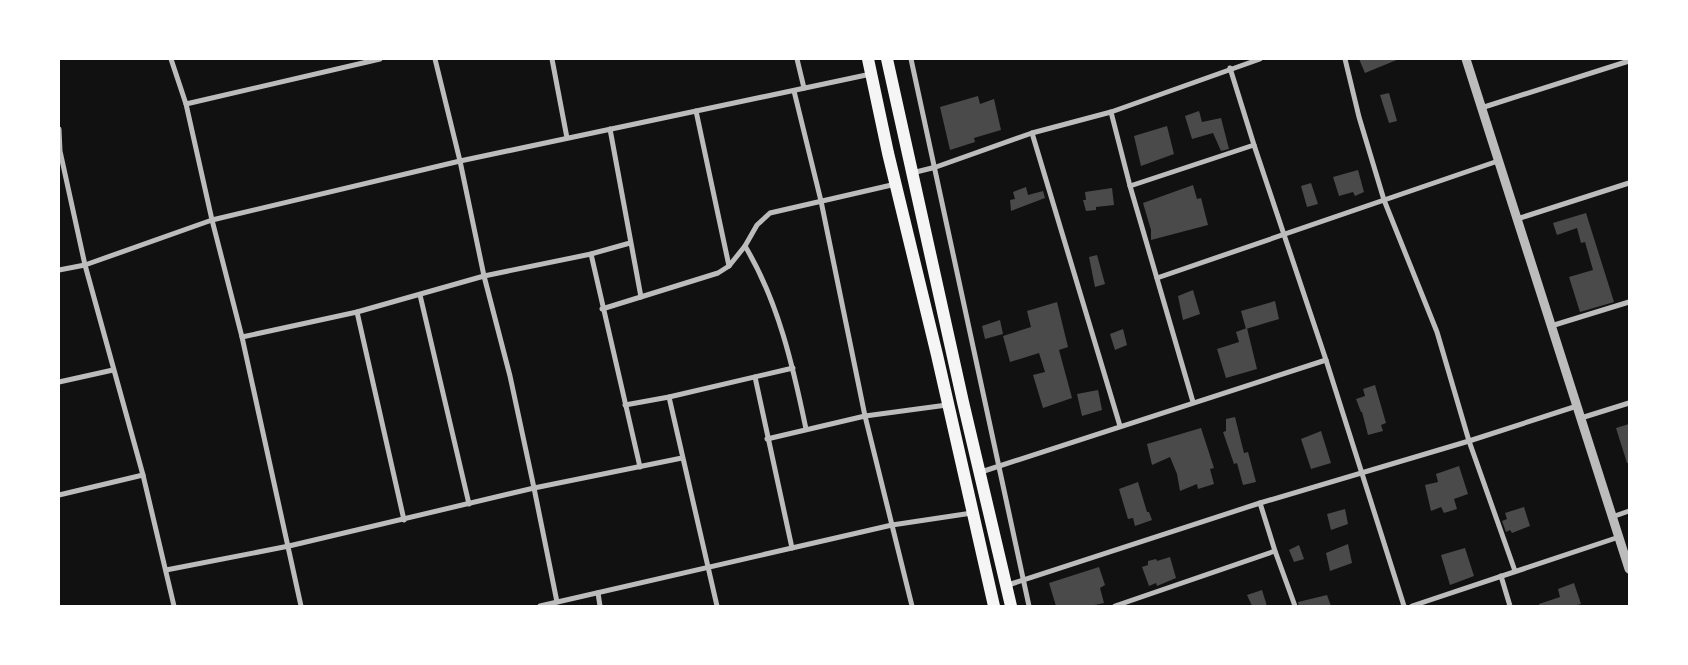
<svg xmlns="http://www.w3.org/2000/svg" width="1688" height="665" viewBox="0 0 1688 665" font-family="Helvetica,sans-serif">
	<rect width="100%" height="100%" fill="#111"/>
	<g fill="#4a4a4a">
		<path d="M 1359,59 L 1399,59 L 1365,73 Z"/>
		<path d="M 1389,93 L 1397,121 L 1389,123 L 1380,95 Z"/>
		<path d="M 978,96 L 980,104 L 994,99 L 1001,130 L 974,138 L 975,142 L 950,150 L 940,107 Z"/>
		<path d="M 1199,111 L 1202,122 L 1221,118 L 1229,149 L 1221,151 L 1213,133 L 1192,139 L 1185,116 Z"/>
		<path d="M 1167,126 L 1174,154 L 1141,166 L 1134,136 Z"/>
		<path d="M 1358,170 L 1364,192 L 1355,196 L 1353,192 L 1339,196 L 1333,177 Z"/>
		<path d="M 1311,183 L 1318,204 L 1307,207 L 1301,186 Z"/>
		<path d="M 1193,185 L 1197,199 L 1201,198 L 1208,225 L 1151,240 L 1151,230 L 1143,203 Z"/>
		<path d="M 1026,187 L 1028,195 L 1043,191 L 1045,198 L 1011,211 L 1010,200 L 1015,199 L 1013,192 Z"/>
		<path d="M 1112,188 L 1114,205 L 1096,207 L 1096,210 L 1086,211 L 1083,200 L 1086,200 L 1085,192 Z"/>
		<path d="M 1586,213 L 1614,302 L 1580,312 L 1569,277 L 1593,270 L 1585,242 L 1581,243 L 1577,228 L 1557,235 L 1553,223 Z"/>
		<path d="M 1097,255 L 1105,284 L 1095,287 L 1089,257 Z"/>
		<path d="M 1193,290 L 1200,314 L 1183,320 L 1178,296 Z"/>
		<path d="M 1275,301 L 1279,319 L 1246,329 L 1241,311 Z"/>
		<path d="M 1057,302 L 1068,347 L 1059,350 L 1072,398 L 1043,408 L 1033,375 L 1045,372 L 1039,353 L 1010,362 L 1003,336 L 1031,327 L 1027,311 Z"/>
		<path d="M 1000,320 L 1003,334 L 985,339 L 982,326 Z"/>
		<path d="M 1247,328 L 1257,369 L 1226,378 L 1217,349 L 1239,342 L 1236,332 Z"/>
		<path d="M 1123,329 L 1127,345 L 1115,350 L 1110,334 Z"/>
		<path d="M 1375,385 L 1386,423 L 1381,425 L 1383,431 L 1368,435 L 1362,412 L 1361,412 L 1356,399 L 1365,396 L 1363,389 Z"/>
		<path d="M 1098,390 L 1102,410 L 1082,416 L 1077,394 Z"/>
		<path d="M 1235,417 L 1244,453 L 1248,452 L 1256,482 L 1243,485 L 1237,463 L 1234,464 L 1223,432 L 1226,431 L 1226,419 Z"/>
		<path d="M 1629,424 L 1629,463 L 1627,463 L 1616,428 Z"/>
		<path d="M 1201,428 L 1214,468 L 1210,469 L 1214,484 L 1198,489 L 1197,484 L 1180,491 L 1177,474 L 1170,457 L 1152,465 L 1147,444 Z"/>
		<path d="M 1321,431 L 1331,463 L 1311,469 L 1301,439 Z"/>
		<path d="M 1459,466 L 1468,494 L 1454,499 L 1457,509 L 1444,513 L 1441,507 L 1431,511 L 1425,485 L 1438,482 L 1436,474 Z"/>
		<path d="M 1138,482 L 1147,512 L 1149,512 L 1152,520 L 1135,526 L 1133,518 L 1128,519 L 1119,489 Z"/>
		<path d="M 1524,507 L 1530,526 L 1512,533 L 1510,530 L 1506,532 L 1502,521 L 1507,519 L 1505,513 Z"/>
		<path d="M 1345,509 L 1348,524 L 1331,530 L 1327,514 Z"/>
		<path d="M 1348,544 L 1352,563 L 1330,571 L 1326,553 Z"/>
		<path d="M 1299,545 L 1304,559 L 1294,562 L 1289,550 Z"/>
		<path d="M 1465,548 L 1474,576 L 1450,585 L 1441,555 Z"/>
		<path d="M 1170,557 L 1176,578 L 1157,586 L 1156,583 L 1149,586 L 1142,567 L 1148,565 L 1148,561 L 1156,559 L 1157,561 Z"/>
		<path d="M 1099,567 L 1105,585 L 1100,588 L 1104,603 L 1090,606 L 1056,606 L 1049,583 Z"/>
		<path d="M 1574,583 L 1581,604 L 1573,606 L 1539,606 L 1539,604 L 1560,597 L 1558,589 Z"/>
		<path d="M 1262,590 L 1267,606 L 1252,606 L 1247,595 Z"/>
		<path d="M 1327,595 L 1331,606 L 1299,606 L 1298,602 Z"/>
	</g>
	<g fill="none" stroke-linecap="round" stroke-linejoin="round">
		<g stroke="#bcbcbc" stroke-width="5">
			<path d="M 171,59 L 186,104 L 212,220 L 242,337 L 301,606"/>
			<path d="M 435,59 L 460,161 L 484,276 L 510,376 L 534,488 L 557,602"/>
			<path d="M 552,59 L 567,138"/>
			<path d="M 797,59 L 804,88"/>
			<path d="M 911,59 L 1029,606"/>
			<path d="M 1345,59 L 1359,117 L 1384,200 L 1437,332 L 1469,441 L 1515,571"/>
			<path d="M 1230,68 L 1254,145 L 1326,360 L 1404,606"/>
			<path d="M 794,91 L 821,201 L 865,416 L 912,606"/>
			<path d="M 186,104 L 380,59"/>
			<path d="M 1481,108 L 1629,61"/>
			<path d="M 696,111 L 729,266"/>
			<path d="M 1111,112 L 1130,186 L 1193,402"/>
			<path d="M 59,129 L 60,151 L 85,265 L 143,475 L 174,606"/>
			<path d="M 610,129 L 641,297"/>
			<path d="M 1032,133 L 1120,426"/>
			<path d="M 912,173 L 936,167 L 1032,133 L 1111,112 L 1260,59"/>
			<path d="M 1130,186 L 1254,145"/>
			<path d="M 1517,219 L 1629,183"/>
			<path d="M 745,246 C 778,301 793,366 806,429"/>
			<path d="M 591,254 L 640,467"/>
			<path d="M 59,270 L 85,265 L 212,220 L 460,161 L 871,74"/>
			<path d="M 1157,278 L 1498,161"/>
			<path d="M 420,295 L 469,504"/>
			<path d="M 602,309 L 718,273 L 729,266 L 745,246 L 757,225 L 770,213 L 896,184"/>
			<path d="M 357,312 L 404,520"/>
			<path d="M 1551,326 L 1629,302"/>
			<path d="M 242,337 L 357,312 L 484,276 L 591,254 L 630,243"/>
			<path d="M 755,377 L 792,548"/>
			<path d="M 59,382 L 113,370"/>
			<path d="M 669,397 L 717,606"/>
			<path d="M 625,405 L 669,397 L 793,368"/>
			<path d="M 1581,418 L 1629,403"/>
			<path d="M 767,439 L 865,416 L 947,405"/>
			<path d="M 981,472 L 1326,360"/>
			<path d="M 59,495 L 143,475"/>
			<path d="M 1260,503 L 1275,551 L 1295,606"/>
			<path d="M 1612,517 L 1629,511"/>
			<path d="M 166,570 L 289,546 L 534,488 L 682,458"/>
			<path d="M 1501,576 L 1510,606"/>
			<path d="M 1008,585 L 1260,503 L 1469,441 L 1577,406"/>
			<path d="M 598,593 L 600,606"/>
			<path d="M 540,606 L 892,525 L 972,513"/>
			<path d="M 1115,606 L 1275,551"/>
			<path d="M 1412,606 L 1619,537"/>
		</g>
		<path stroke="#bcbcbc" stroke-width="9" d="M 1466,59 L 1629,569"/>
		<g stroke="#f5f5f5" stroke-width="12">
			<path d="M 868,59 L 888,153 L 937,355 L 994,606"/>
			<path d="M 887,59 L 963,402 L 1011,606"/>
		</g>
	</g>
	<rect width="1688" height="665" fill="none" stroke="#ffffff" stroke-width="120"/>
</svg>
